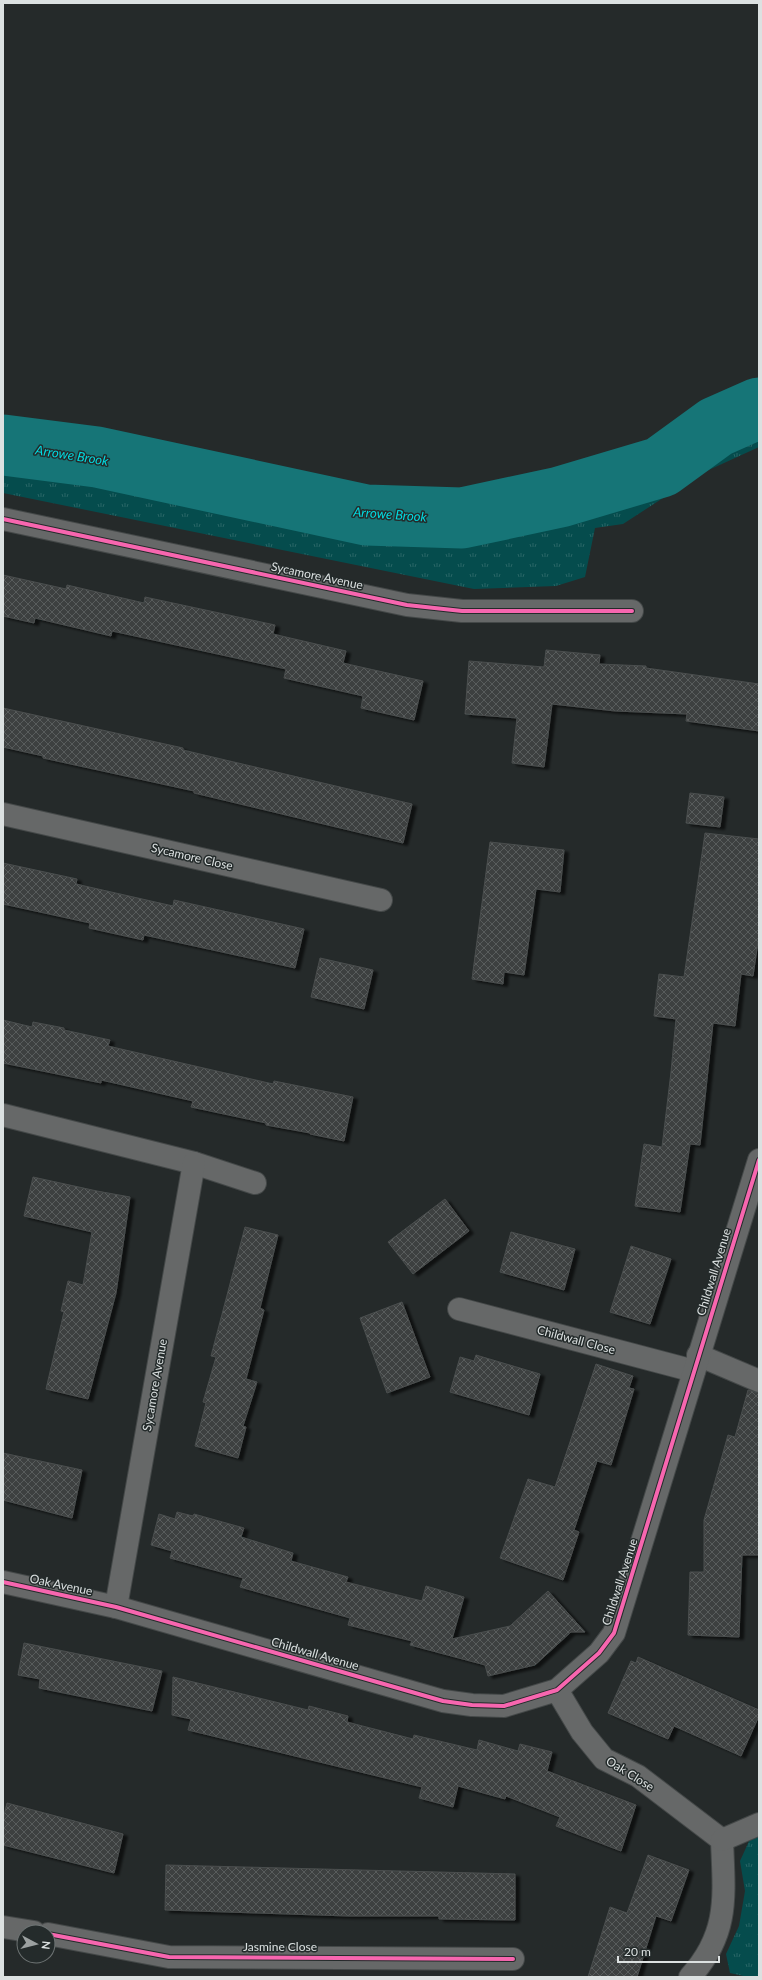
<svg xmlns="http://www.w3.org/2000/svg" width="762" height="1980" viewBox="0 0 762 1980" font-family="Lato,sans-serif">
	<defs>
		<pattern id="grass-tufts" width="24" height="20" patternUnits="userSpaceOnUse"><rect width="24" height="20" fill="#054c4d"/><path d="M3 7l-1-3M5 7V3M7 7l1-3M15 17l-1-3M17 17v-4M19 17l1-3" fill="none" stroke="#296666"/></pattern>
		<pattern id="building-cross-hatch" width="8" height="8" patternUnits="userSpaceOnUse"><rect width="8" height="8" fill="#3e4141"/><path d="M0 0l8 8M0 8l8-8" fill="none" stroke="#595c5c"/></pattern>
		<filter id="shadow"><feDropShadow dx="4.5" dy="2.5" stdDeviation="1" flood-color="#0009"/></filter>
	</defs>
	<rect width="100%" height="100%" fill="#252a2a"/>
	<g fill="url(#grass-tufts)">
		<path d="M 759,408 L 759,447 L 700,474 L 623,524 L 595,528 L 585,577 L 556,586 L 474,589 L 3,493 L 3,445 L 97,457 L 366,515 L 462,518 L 560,497 L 661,467 L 716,427 Z"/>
		<path d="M 759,1836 L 759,1977 L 748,1977 L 730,1973 L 726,1954 L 739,1926 L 745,1891 L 740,1861 L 750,1839 Z"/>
	</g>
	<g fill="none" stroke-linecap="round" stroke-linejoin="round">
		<path stroke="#167577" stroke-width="61" d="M 3,445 L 97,457 L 366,515 L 462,518 L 560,497 L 661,467 L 716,427 L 759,408"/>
	</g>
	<g fill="url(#building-cross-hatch)" stroke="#4a4e4e" filter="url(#shadow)">
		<path d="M 3,575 L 66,589 L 67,585 L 144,603 L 145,597 L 275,625 L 273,634 L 346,651 L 343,663 L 423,681 L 414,720 L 361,708 L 363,696 L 284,678 L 286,669 L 112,631 L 111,636 L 35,618 L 34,623 L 3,616 Z"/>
		<path d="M 546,650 L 600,655 L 599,664 L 646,666 L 646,668 L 759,684 L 759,731 L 686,721 L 687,714 L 615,711 L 552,704 L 544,767 L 512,763 L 517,718 L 465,714 L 469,661 L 544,667 Z"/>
		<path d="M 3,708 L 183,748 L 183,750 L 412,804 L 403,843 L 194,793 L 194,791 L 43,758 L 43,756 L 3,747 Z"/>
		<path d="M 690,793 L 724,797 L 720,827 L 686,823 Z"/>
		<path d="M 705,833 L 759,839 L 759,935 L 753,976 L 741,974 L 735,1026 L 713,1023 L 700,1145 L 690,1144 L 680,1212 L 635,1206 L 644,1144 L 662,1147 L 671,1072 L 676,1019 L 654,1016 L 659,974 L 684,977 Z"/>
		<path d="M 490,842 L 564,850 L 560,892 L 536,889 L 524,975 L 504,972 L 503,984 L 472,979 Z"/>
		<path d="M 3,863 L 77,879 L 76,884 L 173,906 L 174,900 L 304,929 L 295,968 L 144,935 L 143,940 L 89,928 L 90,923 L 3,904 Z"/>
		<path d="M 320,958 L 373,970 L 364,1009 L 311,997 Z"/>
		<path d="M 3,1020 L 32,1027 L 33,1022 L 64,1028 L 64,1030 L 110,1040 L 108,1046 L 273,1084 L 274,1081 L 353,1097 L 344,1141 L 310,1134 L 310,1133 L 266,1125 L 266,1123 L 191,1107 L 193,1101 L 101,1080 L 101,1083 L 3,1063 Z"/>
		<path d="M 33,1177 L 97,1191 L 130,1197 L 116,1293 L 88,1399 L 46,1389 L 64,1312 L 61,1311 L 68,1281 L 83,1285 L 92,1232 L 24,1216 Z"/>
		<path d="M 445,1199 L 469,1231 L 413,1274 L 388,1242 Z"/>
		<path d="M 245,1227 L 278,1235 L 260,1308 L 264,1310 L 246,1379 L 257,1382 L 243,1426 L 246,1427 L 238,1458 L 195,1446 L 206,1403 L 203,1402 L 216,1357 L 211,1356 Z"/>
		<path d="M 511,1232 L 575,1249 L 564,1290 L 500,1272 Z"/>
		<path d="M 631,1246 L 671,1259 L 650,1324 L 610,1312 Z"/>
		<path d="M 402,1302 L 430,1377 L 387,1393 L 360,1318 Z"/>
		<path d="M 476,1355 L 540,1374 L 529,1415 L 450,1392 L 460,1357 L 474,1361 Z"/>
		<path d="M 596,1364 L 633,1376 L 629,1388 L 634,1389 L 611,1465 L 597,1461 L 574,1530 L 579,1532 L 563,1580 L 500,1558 L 528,1479 L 555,1487 Z"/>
		<path d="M 748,1390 L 759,1393 L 759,1555 L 742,1555 L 739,1637 L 688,1635 L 690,1572 L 704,1572 L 704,1520 L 728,1435 L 735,1437 Z"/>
		<path d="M 3,1453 L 82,1470 L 72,1518 L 3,1500 Z"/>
		<path d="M 177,1512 L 193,1516 L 194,1514 L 244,1528 L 241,1537 L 293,1553 L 291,1561 L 348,1577 L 346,1582 L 422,1601 L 426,1586 L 464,1597 L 452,1639 L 510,1626 L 548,1591 L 585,1632 L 571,1632 L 535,1665 L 488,1676 L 485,1665 L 410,1645 L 412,1641 L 348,1625 L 350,1618 L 240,1587 L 243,1578 L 170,1558 L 172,1551 L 151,1545 L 159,1514 L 175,1519 Z"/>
		<path d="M 24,1643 L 162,1671 L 152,1711 L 39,1688 L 40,1679 L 18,1675 Z"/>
		<path d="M 638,1657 L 759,1710 L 759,1716 L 741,1756 L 674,1726 L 668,1739 L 608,1713 L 631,1661 L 636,1663 Z"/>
		<path d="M 173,1677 L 308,1710 L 309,1706 L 348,1716 L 347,1722 L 413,1739 L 414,1735 L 477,1750 L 479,1740 L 518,1751 L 520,1744 L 552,1752 L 547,1771 L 636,1805 L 621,1851 L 556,1826 L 560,1817 L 506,1796 L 505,1799 L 458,1786 L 453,1807 L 419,1798 L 422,1787 L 188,1730 L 191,1719 L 172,1715 Z"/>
		<path d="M 7,1803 L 123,1834 L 114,1873 L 3,1845 L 3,1819 Z"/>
		<path d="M 648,1855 L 689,1870 L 671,1921 L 656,1916 L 637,1977 L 588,1977 L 610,1907 L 627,1913 Z"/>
		<path d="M 166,1865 L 515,1874 L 515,1920 L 439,1919 L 439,1916 L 348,1916 L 165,1910 Z"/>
	</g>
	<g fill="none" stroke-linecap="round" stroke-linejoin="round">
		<defs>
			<g id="minor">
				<path d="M 3,519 L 407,605 L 462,611 L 632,611"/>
				<path d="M 3,814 L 381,900"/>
				<path d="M 3,1115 L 194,1163 L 255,1183"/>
				<path d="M 459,1309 L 694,1371"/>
				<path d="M 698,1355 L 759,1381"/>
				<path d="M 3,1582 L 116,1607 L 443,1701 L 472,1705 L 504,1706 L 557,1690 L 599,1653 L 614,1633 L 759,1160"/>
				<path d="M 116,1607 L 194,1163"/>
				<path d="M 557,1690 L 582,1732 L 604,1759 L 638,1776 L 722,1840 C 724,1895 730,1933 690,1977"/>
				<path d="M 722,1840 L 759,1824"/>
				<path d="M 3,1927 L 34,1932"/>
				<path d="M 48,1934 L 169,1957 L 513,1959"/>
			</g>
		</defs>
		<use href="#minor" stroke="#444848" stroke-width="24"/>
		<use href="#minor" stroke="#666868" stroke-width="22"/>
		<defs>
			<g id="cycleway">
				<path d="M 3,519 L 407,605 L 462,611 L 632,611"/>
				<path d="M 3,1582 L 116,1607 L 443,1701 L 472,1705 L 504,1706 L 557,1690 L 599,1653 L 614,1633 L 759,1160"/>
				<path d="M 48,1934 L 169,1957 L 513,1959"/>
			</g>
		</defs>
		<use href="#cycleway" stroke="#242b2b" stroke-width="6"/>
		<use href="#cycleway" stroke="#f766af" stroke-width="4"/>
	</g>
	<g text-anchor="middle" stroke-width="3" stroke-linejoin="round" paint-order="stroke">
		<g font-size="12" fill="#dce1e1" stroke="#242b2b">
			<text transform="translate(317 576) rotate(12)" y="4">Sycamore Avenue</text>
			<text transform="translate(192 857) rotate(13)" y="4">Sycamore Close</text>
			<text transform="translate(714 1272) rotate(-73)" y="4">Childwall Avenue</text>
			<text transform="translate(576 1340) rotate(15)" y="4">Childwall Close</text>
			<text transform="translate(155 1385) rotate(-80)" y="4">Sycamore Avenue</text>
			<text transform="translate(620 1582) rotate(-72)" y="4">Childwall Avenue</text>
			<text transform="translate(61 1585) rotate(12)" y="4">Oak Avenue</text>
			<text transform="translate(315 1654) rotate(16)" y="4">Childwall Avenue</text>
			<text transform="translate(630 1774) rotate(32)" y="4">Oak Close</text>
			<text x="280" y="1951">Jasmine Close</text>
		</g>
		<g font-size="13" font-style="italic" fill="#00dbe1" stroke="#242b2b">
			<text transform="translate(72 455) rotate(9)" y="5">Arrowe Brook</text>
			<text transform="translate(390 514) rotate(4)" y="5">Arrowe Brook</text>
		</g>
	</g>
	<rect width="762" height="1980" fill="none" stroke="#dce1e1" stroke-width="8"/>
	<g transform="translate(36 1944) rotate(97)"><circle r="19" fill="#242b2b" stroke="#6e7474"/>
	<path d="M0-3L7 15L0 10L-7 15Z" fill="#9ca1a1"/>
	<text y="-6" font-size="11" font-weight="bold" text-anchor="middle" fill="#dce1e1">N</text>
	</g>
	<path d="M618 1956v6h101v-6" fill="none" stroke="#dce1e1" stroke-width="2"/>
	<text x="624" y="1956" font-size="12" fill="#dce1e1" stroke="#242b2b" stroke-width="3" paint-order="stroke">20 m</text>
</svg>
